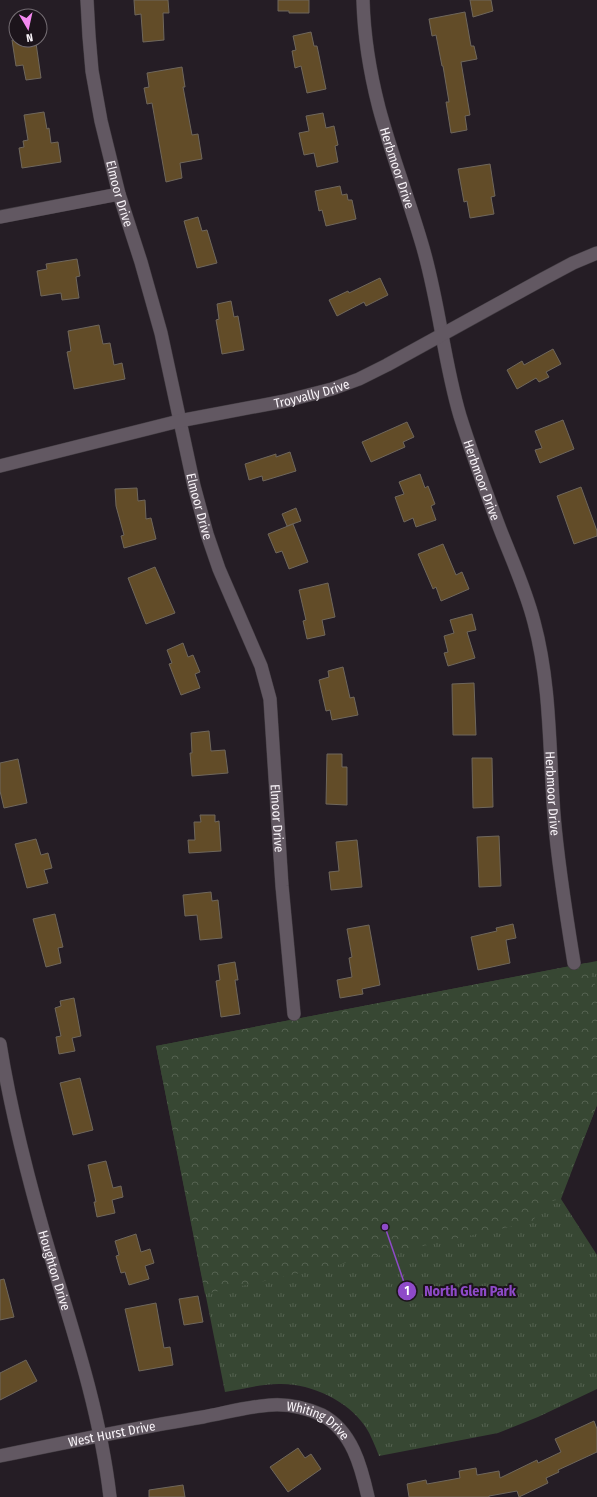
<svg xmlns="http://www.w3.org/2000/svg" width="597" height="1497" viewBox="0 0 597 1497" font-family="'Fira Sans Condensed',sans-serif">
	<defs>
		<pattern id="grass-tufts" width="24" height="20" patternUnits="userSpaceOnUse"><rect width="24" height="20" fill="#374733"/><path d="M3 7l-1-3M5 7V3M7 7l1-3M15 17l-1-3M17 17v-4M19 17l1-3" fill="none" stroke="#556251"/></pattern>
		<pattern id="forest-crowns" width="20" height="18" patternUnits="userSpaceOnUse"><rect width="20" height="18" fill="#374733"/><path d="M2 6a3 3 0 1 1 6 0M12 15a3 3 0 1 1 6 0" fill="none" stroke="#556251"/></pattern>
	</defs>
	<rect width="100%" height="100%" fill="#251d25"/>
	<path fill="url(#grass-tufts)" d="M 597,961 L 597,1105 L 561,1199 L 597,1255 L 597,1389 L 538,1417 L 498,1433 L 379,1456 C 375,1446 371,1435 365,1426 C 347,1400 310,1383 279,1384 C 261,1384 243,1389 225,1392 L 156,1046 Z"/>
	<path fill="url(#forest-crowns)" d="M 586,963 L 597,989 L 597,1105 L 560,1199 L 545,1203 L 532,1222 L 205,1294 L 156,1046 Z"/>
	<g fill="#624c28" stroke="#6f675c">
		<path d="M 134,0 L 168,0 L 169,13 L 163,13 L 164,40 L 143,42 L 141,14 L 135,15 Z"/>
		<path d="M 278,0 L 309,0 L 309,13 L 289,13 L 289,11 L 278,11 Z"/>
		<path d="M 470,0 L 491,0 L 493,11 L 473,17 Z"/>
		<path d="M 465,12 L 471,46 L 474,46 L 477,59 L 461,62 L 470,115 L 465,116 L 467,130 L 451,133 L 446,102 L 449,102 L 443,66 L 442,66 L 436,35 L 432,36 L 429,19 Z"/>
		<path d="M 311,32 L 314,46 L 317,46 L 326,89 L 307,93 L 301,66 L 295,68 L 292,51 L 296,50 L 293,36 Z"/>
		<path d="M 12,40 L 30,40 L 31,44 L 36,43 L 41,78 L 26,80 L 23,65 L 16,66 Z"/>
		<path d="M 182,67 L 185,87 L 183,87 L 192,135 L 198,134 L 202,159 L 180,163 L 182,178 L 166,182 L 152,103 L 147,104 L 144,88 L 149,87 L 147,73 Z"/>
		<path d="M 44,112 L 47,129 L 49,128 L 51,143 L 58,142 L 61,162 L 22,168 L 19,148 L 24,147 L 23,141 L 28,140 L 24,115 Z"/>
		<path d="M 323,113 L 326,128 L 334,126 L 338,145 L 335,146 L 338,162 L 317,167 L 314,153 L 304,155 L 299,133 L 309,131 L 306,116 Z"/>
		<path d="M 490,164 L 495,196 L 491,197 L 494,214 L 470,218 L 467,201 L 464,202 L 458,169 Z"/>
		<path d="M 340,186 L 342,195 L 347,194 L 348,200 L 352,200 L 356,219 L 326,226 L 322,210 L 319,211 L 315,191 Z"/>
		<path d="M 198,217 L 202,231 L 207,230 L 217,263 L 197,268 L 184,221 Z"/>
		<path d="M 77,259 L 80,276 L 76,277 L 79,298 L 62,300 L 61,293 L 41,296 L 37,271 L 47,269 L 46,264 Z"/>
		<path d="M 380,278 L 388,295 L 366,306 L 364,302 L 337,316 L 329,300 L 348,291 L 349,293 Z"/>
		<path d="M 231,301 L 234,317 L 238,316 L 244,350 L 222,354 L 216,320 L 219,319 L 217,304 Z"/>
		<path d="M 99,325 L 103,344 L 110,343 L 114,365 L 122,363 L 125,379 L 74,389 L 67,352 L 71,351 L 68,331 Z"/>
		<path d="M 553,349 L 561,364 L 546,372 L 549,377 L 539,382 L 536,378 L 517,389 L 507,370 L 522,361 L 524,365 Z"/>
		<path d="M 563,420 L 574,449 L 540,463 L 535,450 L 542,448 L 535,431 Z"/>
		<path d="M 407,422 L 414,437 L 403,442 L 405,447 L 371,462 L 362,442 Z"/>
		<path d="M 290,452 L 296,471 L 263,481 L 262,476 L 249,480 L 245,464 L 276,454 L 276,457 Z"/>
		<path d="M 420,474 L 425,488 L 428,486 L 435,504 L 431,506 L 436,520 L 416,527 L 413,518 L 404,522 L 395,497 L 404,494 L 399,482 Z"/>
		<path d="M 581,487 L 597,531 L 597,536 L 574,544 L 557,496 Z"/>
		<path d="M 137,488 L 138,501 L 145,500 L 146,519 L 151,518 L 156,539 L 124,548 L 121,536 L 124,535 L 116,506 L 115,489 Z"/>
		<path d="M 296,508 L 301,521 L 287,526 L 282,514 Z"/>
		<path d="M 293,524 L 308,562 L 289,569 L 282,551 L 276,553 L 268,534 Z"/>
		<path d="M 443,544 L 456,575 L 462,572 L 469,589 L 441,601 L 436,587 L 433,589 L 418,554 Z"/>
		<path d="M 155,567 L 175,613 L 146,624 L 128,578 Z"/>
		<path d="M 328,583 L 335,617 L 322,620 L 325,635 L 307,639 L 303,621 L 306,620 L 299,590 Z"/>
		<path d="M 472,614 L 476,630 L 467,632 L 475,658 L 448,666 L 444,653 L 448,652 L 444,636 L 454,633 L 450,620 Z"/>
		<path d="M 183,643 L 188,657 L 193,655 L 200,672 L 195,674 L 200,688 L 181,695 L 169,664 L 172,663 L 167,650 Z"/>
		<path d="M 343,667 L 350,698 L 354,697 L 358,715 L 332,720 L 330,710 L 326,711 L 319,680 L 329,677 L 328,671 Z"/>
		<path d="M 474,683 L 476,735 L 453,735 L 452,684 Z"/>
		<path d="M 209,731 L 211,751 L 225,750 L 228,773 L 192,776 L 190,753 L 192,753 L 191,733 Z"/>
		<path d="M 327,754 L 342,754 L 342,767 L 347,767 L 347,805 L 326,804 Z"/>
		<path d="M 472,758 L 492,758 L 493,807 L 473,808 Z"/>
		<path d="M 18,759 L 27,803 L 4,808 L 0,791 L 0,763 Z"/>
		<path d="M 200,815 L 215,815 L 215,822 L 219,821 L 221,851 L 189,853 L 188,840 L 195,840 L 194,822 L 201,822 Z"/>
		<path d="M 499,836 L 501,886 L 479,887 L 477,837 Z"/>
		<path d="M 36,839 L 41,855 L 48,853 L 52,868 L 44,870 L 48,883 L 27,888 L 15,844 Z"/>
		<path d="M 357,840 L 362,887 L 331,890 L 329,872 L 339,871 L 336,842 Z"/>
		<path d="M 211,892 L 212,901 L 218,900 L 222,938 L 200,940 L 197,915 L 185,916 L 183,895 Z"/>
		<path d="M 55,914 L 63,947 L 58,948 L 61,963 L 46,967 L 33,919 Z"/>
		<path d="M 513,924 L 516,938 L 506,940 L 510,963 L 478,970 L 471,937 L 497,931 L 496,928 Z"/>
		<path d="M 369,925 L 380,985 L 362,989 L 363,994 L 340,998 L 337,980 L 352,977 L 349,958 L 352,957 L 347,929 Z"/>
		<path d="M 235,962 L 238,980 L 235,980 L 240,1014 L 221,1017 L 216,981 L 220,980 L 218,965 Z"/>
		<path d="M 74,998 L 81,1036 L 72,1038 L 75,1051 L 59,1054 L 56,1037 L 61,1036 L 55,1008 L 61,1006 L 60,1001 Z"/>
		<path d="M 80,1078 L 93,1130 L 73,1135 L 60,1083 Z"/>
		<path d="M 106,1161 L 113,1188 L 121,1186 L 123,1197 L 112,1200 L 115,1213 L 97,1217 L 94,1202 L 96,1202 L 88,1165 Z"/>
		<path d="M 136,1234 L 141,1252 L 150,1249 L 154,1263 L 145,1266 L 149,1279 L 129,1285 L 125,1272 L 121,1273 L 116,1256 L 119,1255 L 115,1241 Z"/>
		<path d="M 4,1279 L 14,1317 L 0,1320 L 0,1280 Z"/>
		<path d="M 198,1296 L 203,1322 L 184,1325 L 179,1299 Z"/>
		<path d="M 156,1303 L 164,1348 L 170,1347 L 173,1365 L 139,1371 L 125,1309 Z"/>
		<path d="M 26,1360 L 37,1381 L 0,1400 L 0,1373 Z"/>
		<path d="M 594,1421 L 597,1429 L 597,1452 L 558,1470 L 559,1472 L 546,1478 L 548,1483 L 519,1497 L 517,1491 L 489,1496 L 489,1497 L 409,1497 L 407,1484 L 426,1480 L 427,1484 L 460,1478 L 459,1471 L 476,1468 L 477,1475 L 499,1471 L 500,1478 L 537,1460 L 538,1463 L 561,1452 L 555,1439 Z"/>
		<path d="M 298,1448 L 305,1458 L 311,1454 L 321,1469 L 288,1492 L 270,1467 Z"/>
		<path d="M 183,1485 L 185,1497 L 149,1497 L 149,1490 Z"/>
	</g>
	<g fill="none" stroke-linecap="round" stroke-linejoin="round">
		<defs>
			<g id="minor">
				<path id="s1" d="M 87,0 L 89,36 L 92,71 L 101,121 L 119,194 L 141,262 L 161,333 L 194,486 L 207,534 L 219,569 L 261,666 L 270,699 L 282,886 L 294,1014"/>
				<path id="s2" d="M 363,0 C 364,37 370,73 379,108 C 391,153 408,197 421,241 C 439,299 443,359 460,416 C 472,454 486,492 500,529 C 512,560 526,590 534,622 C 551,685 549,751 554,815 C 558,865 566,914 574,963"/>
				<path d="M 0,217 L 119,194"/>
				<path id="s3" d="M 0,466 L 179,421 L 285,401 L 332,389 L 359,379 L 387,365 L 543,279 L 573,263 L 597,253"/>
				<path id="s4" d="M 0,1044 C 12,1120 32,1194 54,1268 C 77,1343 101,1419 110,1497"/>
				<path id="s5" d="M 0,1456 C 67,1442 135,1428 203,1417 C 225,1413 249,1406 272,1405 C 289,1404 306,1408 322,1415 C 352,1431 361,1466 368,1497"/>
			</g>
		</defs>
		<use href="#minor" stroke="#413b41" stroke-width="14"/>
		<use href="#minor" stroke="#625862" stroke-width="13"/>
	</g>
	<g text-anchor="middle" stroke-width="4" stroke-linejoin="round" paint-order="stroke">
		<g font-size="13" fill="#f8f3f8" stroke="#1c141b">
			<text dy="5" stroke="none"><textPath href="#s2" startOffset="172">Herbmoor Drive</textPath></text>
			<text dy="5" stroke="none"><textPath href="#s1" startOffset="197">Elmoor Drive</textPath></text>
			<text dy="5" stroke="none"><textPath href="#s3" startOffset="320">Troyvally Drive</textPath></text>
			<text dy="5" stroke="none"><textPath href="#s2" startOffset="496">Herbmoor Drive</textPath></text>
			<text dy="5" stroke="none"><textPath href="#s1" startOffset="520">Elmoor Drive</textPath></text>
			<text dy="5" stroke="none"><textPath href="#s2" startOffset="820">Herbmoor Drive</textPath></text>
			<text dy="5" stroke="none"><textPath href="#s1" startOffset="845">Elmoor Drive</textPath></text>
			<text dy="5" stroke="none"><textPath href="#s4" startOffset="233">Houghton Drive</textPath></text>
			<text dy="5" stroke="none"><textPath href="#s5" startOffset="327">Whiting Drive</textPath></text>
			<text dy="5" stroke="none"><textPath href="#s5" startOffset="114">West Hurst Drive</textPath></text>
		</g>
	</g>
	<path fill="none" stroke="#8e4ac8" stroke-width="1.5" d="M385 1227L407 1291"/>
	<g fill="#8e4ac8" stroke="#1c141b" stroke-width="1.5">
		<circle cx="385" cy="1227" r="4"/>
		<circle cx="407" cy="1291" r="10"/>
	</g>
	<g font-size="12" text-anchor="middle" font-weight="bold" fill="#fff">
		<text x="407" y="1295">1</text>
	</g>
	<g font-size="14" text-anchor="middle" font-weight="bold" fill="#8e4ac8" stroke="#1c141b" stroke-width="4" stroke-linejoin="round" paint-order="stroke">
		<text x="470" y="1296">North Glen Park</text>
	</g>
	<g transform="translate(28 28) rotate(171)"><circle r="19" fill="#1c141b" stroke="#746d73"/>
	<path d="M0-3L7 15L0 10L-7 15Z" fill="#f489f0"/>
	<text y="-6" font-size="11" font-weight="bold" text-anchor="middle" fill="#f8f3f8">N</text>
	</g>
</svg>
